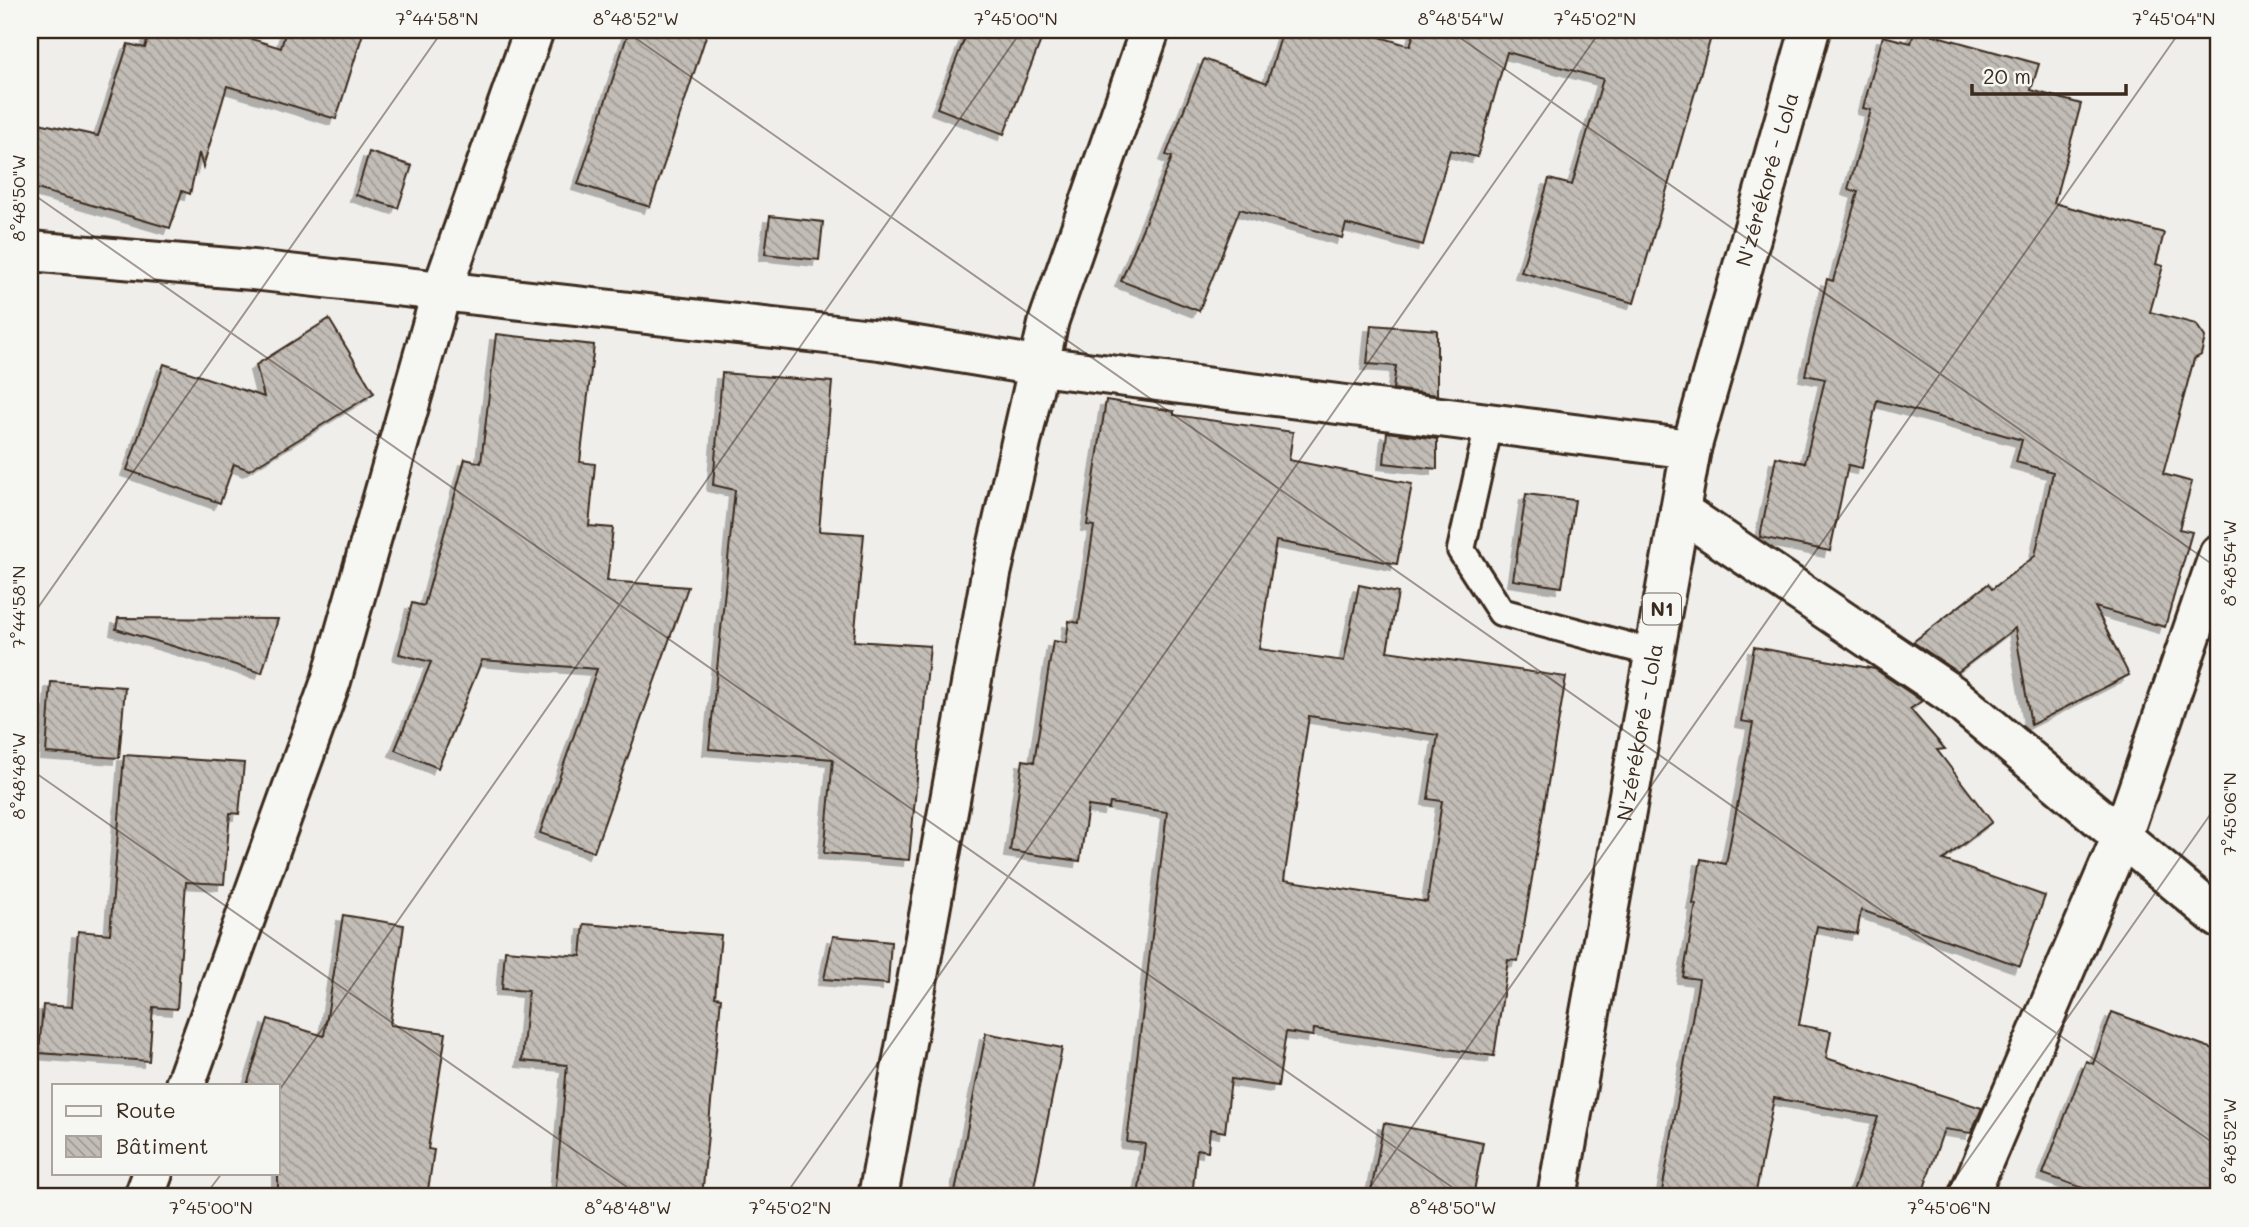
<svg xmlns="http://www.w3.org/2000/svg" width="2249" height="1227" viewBox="0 0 2249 1227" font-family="Mali,sans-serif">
	<defs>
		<pattern id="building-back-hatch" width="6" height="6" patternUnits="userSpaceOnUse" patternTransform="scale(1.75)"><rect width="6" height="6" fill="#c2bdb7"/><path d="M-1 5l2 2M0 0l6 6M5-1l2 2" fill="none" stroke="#9f9a94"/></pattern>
		<filter id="shadow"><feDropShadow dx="-6" dy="6" stdDeviation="0" flood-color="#0004"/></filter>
	</defs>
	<rect width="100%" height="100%" fill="#efeeea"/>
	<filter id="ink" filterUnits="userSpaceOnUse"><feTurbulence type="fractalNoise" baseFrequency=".0143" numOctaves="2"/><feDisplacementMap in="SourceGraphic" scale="14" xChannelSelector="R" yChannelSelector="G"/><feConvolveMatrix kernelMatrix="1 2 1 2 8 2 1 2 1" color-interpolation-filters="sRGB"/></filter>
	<g filter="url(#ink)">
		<g fill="url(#building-back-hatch)" stroke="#3b2a1e" stroke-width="2" fill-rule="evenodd" filter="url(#shadow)">
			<path d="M 150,30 L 222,30 L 281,48 L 286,30 L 364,30 L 336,119 L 227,86 L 203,167 L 199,153 L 190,194 L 182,191 L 170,228 L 30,187 L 30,121 L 98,136 L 128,44 L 145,48 Z"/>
			<path d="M 629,30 L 708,30 L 650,207 L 578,184 Z"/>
			<path d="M 968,30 L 1045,30 L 1004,134 L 937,108 Z"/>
			<path d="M 1283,30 L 1357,30 L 1410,46 L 1415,30 L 1713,30 L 1634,303 L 1521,272 L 1549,179 L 1572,185 L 1603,79 L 1507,52 L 1477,157 L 1450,150 L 1423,245 L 1346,224 L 1342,238 L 1240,209 L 1199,311 L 1121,281 L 1172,157 L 1166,155 L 1204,59 L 1267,83 Z"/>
			<path d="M 1915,30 L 2039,64 L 2031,90 L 2081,104 L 2054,203 L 2164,233 L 2156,264 L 2163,266 L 2150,312 L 2196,324 L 2205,337 L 2201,355 L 2194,359 L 2163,474 L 2192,482 L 2179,529 L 2192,532 L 2165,627 L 2095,607 L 2129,675 L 2031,725 L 2015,628 L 1958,672 L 1913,642 L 1988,584 L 1992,589 L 2035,556 L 2053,472 L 2016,462 L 2022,440 L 1877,400 L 1862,468 L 1848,465 L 1830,551 L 1760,537 L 1776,457 L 1805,463 L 1825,379 L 1805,375 L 1827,279 L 1833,281 L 1858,192 L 1848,189 L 1871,110 L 1863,108 L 1883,36 L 1911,43 Z"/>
			<path d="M 369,152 L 412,166 L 398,208 L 356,195 Z"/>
			<path d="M 770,216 L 823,222 L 819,260 L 765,254 Z"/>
			<path d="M 329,319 L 374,393 L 249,470 L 234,464 L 220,503 L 127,470 L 164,364 L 264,397 L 256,365 Z"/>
			<path d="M 1371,325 L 1437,330 L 1437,395 L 1393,389 L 1396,366 L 1367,364 Z"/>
			<path d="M 496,334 L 594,345 L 580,462 L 595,464 L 589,526 L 613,528 L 607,581 L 688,587 L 594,852 L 540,833 L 597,669 L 482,660 L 438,768 L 395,750 L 431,662 L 399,654 L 412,603 L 424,606 L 465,459 L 481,463 Z"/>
			<path d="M 722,373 L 832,382 L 819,531 L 864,534 L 854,641 L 930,646 L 909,860 L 824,853 L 833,759 L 709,749 L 735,490 L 713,485 Z"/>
			<path d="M 1106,400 L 1174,411 L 1174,415 L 1293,432 L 1289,460 L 1412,484 L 1397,564 L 1276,541 L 1259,649 L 1344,661 L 1359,585 L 1398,593 L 1387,651 L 1566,677 L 1518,961 L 1508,960 L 1494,1056 L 1314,1029 L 1313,1036 L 1286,1032 L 1278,1086 L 1231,1079 L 1225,1132 L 1210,1129 L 1208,1151 L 1197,1149 L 1192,1197 L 1138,1197 L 1145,1144 L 1127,1142 L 1167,812 L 1110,803 L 1109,809 L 1088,806 L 1080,861 L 1010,851 L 1023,760 L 1034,762 L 1053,641 L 1066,643 L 1069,621 L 1079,623 L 1094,526 L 1087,525 ZM 1309,716 L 1438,735 L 1428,799 L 1442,801 L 1427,902 L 1284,880 Z"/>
			<path d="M 1387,432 L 1437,439 L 1437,469 L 1384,463 Z"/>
			<path d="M 1526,494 L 1575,500 L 1562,587 L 1513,580 Z"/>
			<path d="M 118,618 L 278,619 L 262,673 L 116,629 Z"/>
			<path d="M 1754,647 L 1875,669 L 1922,701 L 1910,709 L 1945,749 L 1937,750 L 1992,822 L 1943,860 L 2045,896 L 2020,966 L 1861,910 L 1857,934 L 1817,926 L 1799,1025 L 1831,1031 L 1826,1058 L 1982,1108 L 1971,1133 L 1944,1129 L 1921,1197 L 1851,1197 L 1878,1117 L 1774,1098 L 1755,1197 L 1661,1197 L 1699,979 L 1683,977 L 1696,904 L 1693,904 L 1701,859 L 1726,864 L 1753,723 L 1741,721 Z"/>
			<path d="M 51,682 L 125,687 L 119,758 L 46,753 Z"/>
			<path d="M 124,755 L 244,763 L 239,814 L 230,813 L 224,884 L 186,882 L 177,1009 L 153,1007 L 149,1061 L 39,1053 L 43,1005 L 72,1007 L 78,931 L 110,934 Z"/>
			<path d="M 343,915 L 404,925 L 390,1025 L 446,1033 L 428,1149 L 434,1150 L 427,1197 L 299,1197 L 278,1194 L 278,1085 L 247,1085 L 268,1019 L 324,1036 Z"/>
			<path d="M 584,924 L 721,935 L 715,997 L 721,998 L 702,1197 L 555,1197 L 567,1065 L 522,1061 L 528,991 L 502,989 L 505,950 L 581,956 Z"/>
			<path d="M 833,936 L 891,942 L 888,984 L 824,979 Z"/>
			<path d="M 2112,1012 L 2219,1051 L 2219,1173 L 2210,1197 L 2108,1197 L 2043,1174 L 2086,1061 L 2093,1064 Z"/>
			<path d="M 986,1033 L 1062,1048 L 1032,1197 L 954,1197 Z"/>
			<path d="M 1384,1123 L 1483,1142 L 1473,1197 L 1370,1197 Z"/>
		</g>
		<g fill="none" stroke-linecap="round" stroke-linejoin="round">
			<defs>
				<path id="service" d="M 1489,424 L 1461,550 L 1501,612 L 1654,653"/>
				<g id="minor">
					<path d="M 30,251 L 253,270 L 880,340 L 1039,366 L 1691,449"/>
					<path d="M 1680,511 L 1951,694 L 2219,918"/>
					<path d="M 185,1085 L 331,681 L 442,290 L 534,30"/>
					<path d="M 144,1197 L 153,1173"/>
					<path d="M 878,1197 L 991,574 L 1049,320 L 1150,30"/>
					<path d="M 1968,1197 L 2122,836 L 2219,554"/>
				</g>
				<g id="trunk">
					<path id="s1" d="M 1557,1197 L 1691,449 L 1810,30"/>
				</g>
			</defs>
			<use href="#service" stroke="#3b2a1e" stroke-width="32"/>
			<use href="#minor" stroke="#3b2a1e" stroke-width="44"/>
			<use href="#trunk" stroke="#3b2a1e" stroke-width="44"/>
			<use href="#service" stroke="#f6f6f2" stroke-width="26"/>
			<use href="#minor" stroke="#f6f6f2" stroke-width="38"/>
			<use href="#trunk" stroke="#f6f6f2" stroke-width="38"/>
		</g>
	</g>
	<path fill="none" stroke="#3b2a1e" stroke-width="2" stroke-opacity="0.45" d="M 624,30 L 2219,1147M 1449,30 L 2219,569M 30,192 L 1466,1197M 30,619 L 443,30M 30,769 L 641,1197M 278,1092 L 1022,30M 204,1197 L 222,1173M 784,1197 L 1601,30M 1363,1197 L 2181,30M 1942,1197 L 2219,802"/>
	<g text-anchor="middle" stroke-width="6" stroke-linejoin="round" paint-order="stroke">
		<rect fill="#f6f6f2" stroke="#73675e" stroke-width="2" x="1643" y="593.5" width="38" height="31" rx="5"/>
		<g font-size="19" font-weight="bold" fill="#3b2a1e">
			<text x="1662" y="616">N1</text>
		</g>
		<g font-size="21" fill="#3b2a1e" stroke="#f6f6f2">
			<text dy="7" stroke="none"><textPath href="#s1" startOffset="1040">N'zérékoré - Lola</textPath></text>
			<text dy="7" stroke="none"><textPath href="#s1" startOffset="472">N'zérékoré - Lola</textPath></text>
		</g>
	</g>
	<rect width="2249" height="1227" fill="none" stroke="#f6f6f2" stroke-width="77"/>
	<rect x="52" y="1084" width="228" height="91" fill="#f6f6f2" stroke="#aba49d" stroke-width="2"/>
	<rect x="66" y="1106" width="35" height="10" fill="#f6f6f2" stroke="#aba49d" stroke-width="2"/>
	<text x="116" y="1118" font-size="21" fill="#3b2a1e">Route</text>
	<rect x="66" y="1136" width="35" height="21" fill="url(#building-back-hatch)" stroke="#aba49d" stroke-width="2"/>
	<text x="116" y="1154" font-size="21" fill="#3b2a1e">Bâtiment</text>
	<path d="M1972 84v10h154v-10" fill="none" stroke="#3b2a1e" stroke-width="3.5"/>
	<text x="1983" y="84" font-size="21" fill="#3b2a1e" stroke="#f6f6f2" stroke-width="5" paint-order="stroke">20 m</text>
	<rect x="38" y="38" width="2172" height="1150" fill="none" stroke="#3b2a1e" stroke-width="2.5"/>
	<g font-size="18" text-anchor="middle" fill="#3b2a1e">
		<text x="437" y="25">7°44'58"N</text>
		<text x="636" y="25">8°48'52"W</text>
		<text x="1016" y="25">7°45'00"N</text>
		<text x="1461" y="25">8°48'54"W</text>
		<text x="1595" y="25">7°45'02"N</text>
		<text x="2174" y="25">7°45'04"N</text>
		<text transform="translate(19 198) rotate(-90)" y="6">8°48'50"W</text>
		<text transform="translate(2230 563) rotate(-90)" y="6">8°48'54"W</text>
		<text transform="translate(19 607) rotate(-90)" y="6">7°44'58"N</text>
		<text transform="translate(19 776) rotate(-90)" y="6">8°48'48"W</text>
		<text transform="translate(2230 814) rotate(-90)" y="6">7°45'06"N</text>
		<text transform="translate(2230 1141) rotate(-90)" y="6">8°48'52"W</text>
		<text x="211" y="1214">7°45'00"N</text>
		<text x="628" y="1214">8°48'48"W</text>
		<text x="790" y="1214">7°45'02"N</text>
		<text x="1453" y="1214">8°48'50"W</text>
		<text x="1949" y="1214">7°45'06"N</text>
	</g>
</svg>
